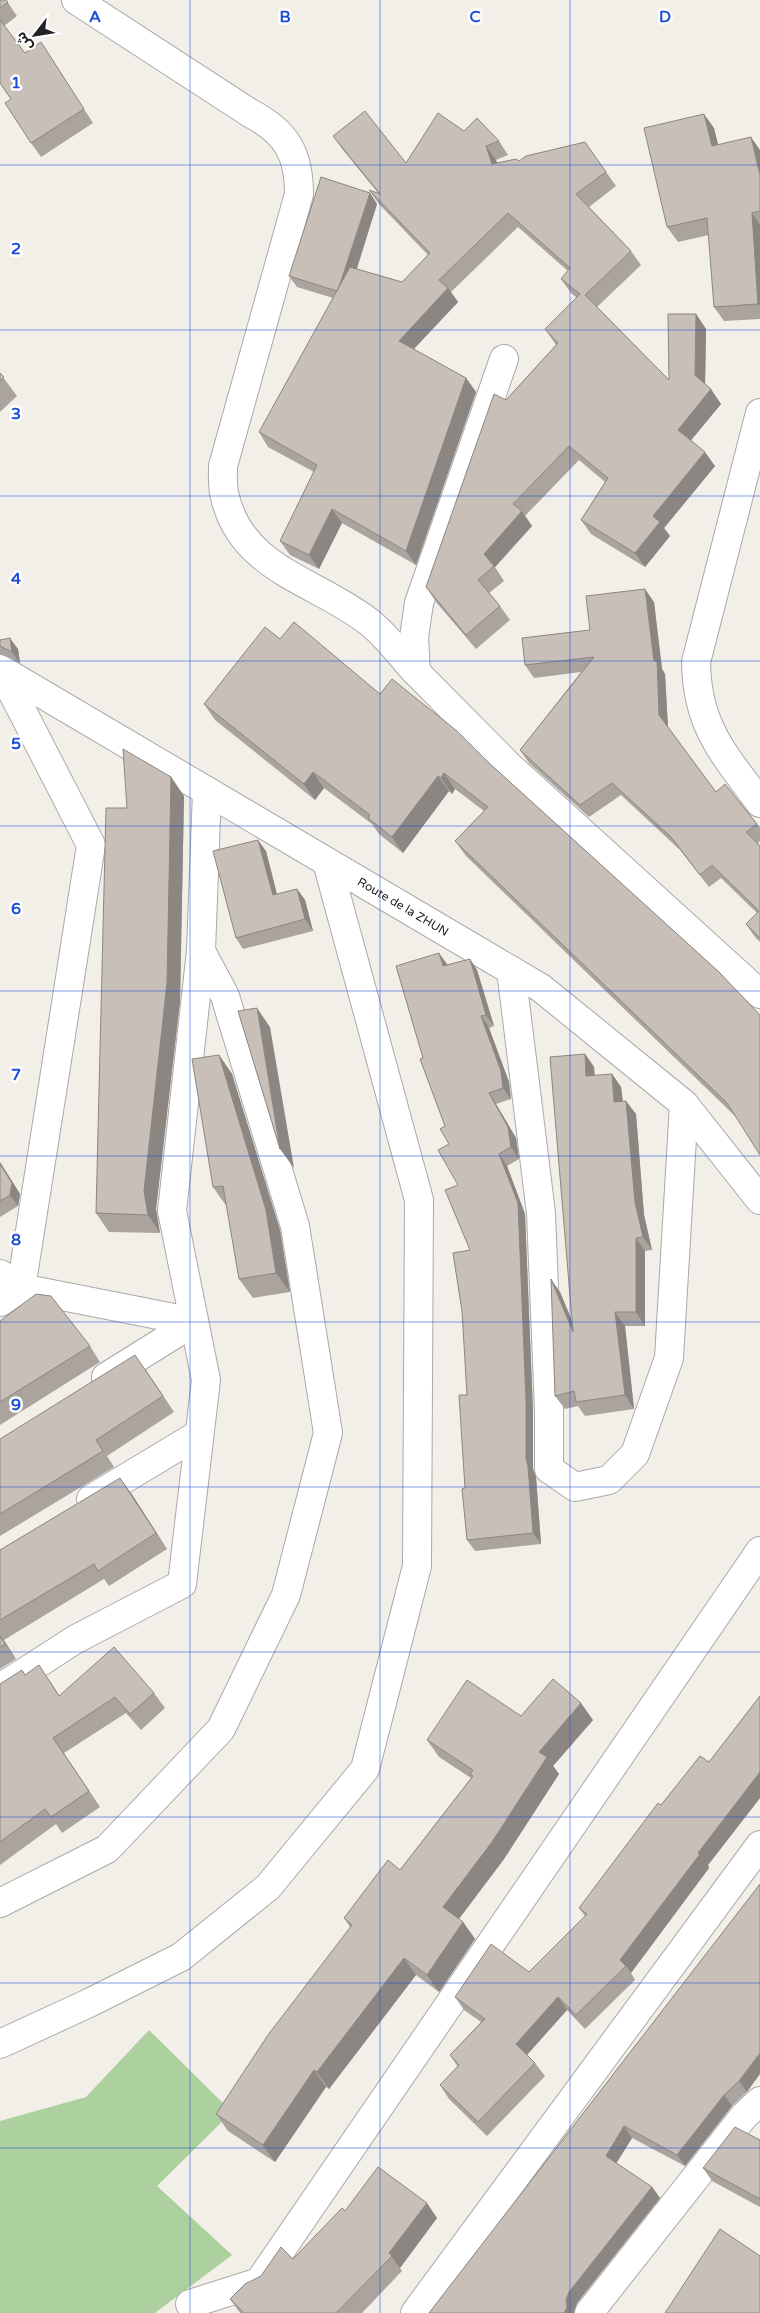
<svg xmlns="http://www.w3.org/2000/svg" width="760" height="2313" viewBox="0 0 760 2313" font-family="'Varela Round','Noto Sans Arabic',sans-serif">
	<rect width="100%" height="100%" fill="#f2efe9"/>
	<path fill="#add19e" d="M 149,2030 L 232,2112 L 157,2186 L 232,2255 L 155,2313 L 0,2313 L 0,2121 L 86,2097 Z"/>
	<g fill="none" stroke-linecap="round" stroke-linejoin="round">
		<defs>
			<g id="minor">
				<path d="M 76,0 L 250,113 C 286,132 299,153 299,194 L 223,466 C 223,476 222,487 225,497 C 242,570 317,581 369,622 C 387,636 401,656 416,672"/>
				<path d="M 504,359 L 419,603 L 414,637 L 416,672 L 509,766 L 760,994"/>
				<path d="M 760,413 L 696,662 C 697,727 724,754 760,803"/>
				<path id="s1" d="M 0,669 L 541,988 L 684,1104 L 760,1200"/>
				<path d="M 511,970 L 541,1213 L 549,1411 L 549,1469 L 575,1487 L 609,1480 L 635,1454 L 669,1358 L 684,1104"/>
				<path d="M 0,1274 L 21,1288 L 194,1322"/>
				<path d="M 0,1302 L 21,1288 L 91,845 L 1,670"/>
				<path d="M 106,1377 L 194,1322"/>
				<path d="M 91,1499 L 199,1434"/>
				<path d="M 0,1688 L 76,1639 L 182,1584 L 206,1380 L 172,1211 L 201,951 L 207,791"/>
				<path d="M 0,1903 L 107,1849 L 221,1729 L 286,1595 L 328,1433 L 295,1226 L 225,996 L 201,951"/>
				<path d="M 0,2044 L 89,2003 L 181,1957 L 268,1887 L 365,1769 L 417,1566 L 419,1200 L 327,862"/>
				<path d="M 190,2304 L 259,2282 L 760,1551"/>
				<path d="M 415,2313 L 760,1845"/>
				<path d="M 589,2313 L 744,2116 L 760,2101"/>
			</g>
		</defs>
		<use href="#minor" stroke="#a9a9a9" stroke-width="30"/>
		<use href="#minor" stroke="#fff" stroke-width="28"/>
	</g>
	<g fill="#aba49e">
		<path d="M 0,0 L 6,0 L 17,16 L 4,26 L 25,53 L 41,42 L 93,123 L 41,157 L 31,143 L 11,99 L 0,83 Z"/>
		<path d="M 714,128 L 718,145 L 760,150 L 760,319 L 724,321 L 714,307 L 709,235 L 678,242 L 667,227 Z"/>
		<path d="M 464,131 L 499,141 L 508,155 L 496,160 L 497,163 L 519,161 L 585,142 L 616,186 L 589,207 L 631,251 L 641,265 L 597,307 L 669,380 L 696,314 L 706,329 L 705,384 L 721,404 L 691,440 L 715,466 L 664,528 L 670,536 L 645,567 L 591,534 L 581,520 L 605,482 L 579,460 L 525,516 L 532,526 L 495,567 L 504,581 L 489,593 L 500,606 L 510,620 L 476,649 L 436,602 L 426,587 L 506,400 L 556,345 L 545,329 L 577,298 L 571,293 L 561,279 L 568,271 L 518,227 L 451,292 L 458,302 L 414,349 L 466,378 L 476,392 L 416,565 L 342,523 L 319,569 L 290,555 L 280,541 L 314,472 L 268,447 L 259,432 L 333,298 L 297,287 L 289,276 L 370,193 L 377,204 L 357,269 L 402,282 L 428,255 L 379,204 L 369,190 L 378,193 L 343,150 L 333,136 L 406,163 Z"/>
		<path d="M 0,373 L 17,396 L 0,412 Z"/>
		<path d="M 654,602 L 662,669 L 665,674 L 668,727 L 716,792 L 757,824 L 760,828 L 760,841 L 758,843 L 760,846 L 760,942 L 755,937 L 746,924 L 757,913 L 721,878 L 709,887 L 680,850 L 621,795 L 589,817 L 529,763 L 520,750 L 581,672 L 534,678 L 525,665 L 590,630 Z"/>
		<path d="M 280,639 L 380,694 L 488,762 L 719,972 L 735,1116 L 466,856 L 455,841 L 484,811 L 455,789 L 452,794 L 449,791 L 403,853 L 379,834 L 372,824 L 324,788 L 315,800 L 215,720 L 204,704 Z"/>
		<path d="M 0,640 L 18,649 L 20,663 L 0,654 Z"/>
		<path d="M 171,777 L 184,796 L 180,1001 L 156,1209 L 160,1233 L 109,1232 L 96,1213 L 127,808 Z"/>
		<path d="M 266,851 L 277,894 L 297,889 L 305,900 L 313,931 L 243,949 L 236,938 Z"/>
		<path d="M 470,959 L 477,970 L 494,1026 L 489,1028 L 509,1082 L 511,1099 L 496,1104 L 516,1138 L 519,1159 L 507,1166 L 525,1214 L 533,1411 L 533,1469 L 536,1477 L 541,1544 L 475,1551 L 467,1540 L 465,1488 L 470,1250 L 458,1185 L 445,1126 L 423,1058 L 447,964 L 447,965 Z"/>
		<path d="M 585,1054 L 594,1067 L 595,1076 L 612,1074 L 621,1087 L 623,1101 L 636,1114 L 644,1215 L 652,1250 L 645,1251 L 645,1326 L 625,1326 L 634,1409 L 585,1416 L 578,1406 L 565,1409 L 555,1396 L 560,1292 L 572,1321 Z"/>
		<path d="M 219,1055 L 232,1074 L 280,1230 L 290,1292 L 253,1298 L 239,1279 L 227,1207 L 213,1187 Z"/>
		<path d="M 0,1162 L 20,1194 L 18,1206 L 0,1217 Z"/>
		<path d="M 0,1321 L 90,1346 L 100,1362 L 0,1425 Z"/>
		<path d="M 146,1370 L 174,1412 L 107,1456 L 114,1467 L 0,1536 L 0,1439 Z"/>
		<path d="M 131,1493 L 167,1549 L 109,1586 L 104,1579 L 4,1640 L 16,1659 L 0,1669 L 0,1550 Z"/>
		<path d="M 25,1675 L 50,1681 L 59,1695 L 154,1693 L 165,1708 L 141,1730 L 126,1713 L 64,1753 L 100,1807 L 62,1833 L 56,1824 L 0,1865 L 0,1684 Z"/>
		<path d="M 760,1696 L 760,1798 L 708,1865 L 709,1868 L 631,1973 L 635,1980 L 585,2029 L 567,2010 L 527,2055 L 535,2063 L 545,2076 L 487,2136 L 449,2099 L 440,2085 L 458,2067 L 450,2055 L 481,2022 L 464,2010 L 455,1997 L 529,1972 L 585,1916 L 579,1908 L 661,1805 L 709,1762 Z"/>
		<path d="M 521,1716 L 593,1720 L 553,1766 L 559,1774 L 504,1859 L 459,1919 L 463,1922 L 475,1939 L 439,1992 L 416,1975 L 329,2089 L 326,2087 L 275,2162 L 228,2131 L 216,2114 L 350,1927 L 344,1918 L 400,1870 L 471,1778 L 439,1757 L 427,1740 Z"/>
		<path d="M 760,1884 L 747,2092 L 732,2106 L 685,2166 L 632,2138 L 616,2163 L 652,2187 L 660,2198 L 577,2303 L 574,2311 L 429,2313 Z"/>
		<path d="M 760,2140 L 760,2207 L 712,2181 L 703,2168 Z"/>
		<path d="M 345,2211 L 437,2218 L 400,2268 L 402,2271 L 362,2313 L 240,2313 L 230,2299 L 293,2259 Z"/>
	</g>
	<g fill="#8b8681">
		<path d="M 704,114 L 714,128 L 722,161 L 712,146 Z"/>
		<path d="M 751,137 L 760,150 L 760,175 Z"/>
		<path d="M 486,146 L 496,160 L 502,178 L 492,164 Z"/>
		<path d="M 370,193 L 377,204 L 346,302 L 338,291 Z"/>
		<path d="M 752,213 L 760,225 L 760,306 L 758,304 Z"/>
		<path d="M 448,288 L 458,302 L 408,355 L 399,341 Z"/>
		<path d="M 696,314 L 706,329 L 705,390 L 695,375 Z"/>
		<path d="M 466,378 L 476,392 L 416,565 L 406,551 Z"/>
		<path d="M 711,389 L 721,404 L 688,444 L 678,430 Z"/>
		<path d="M 705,452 L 715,466 L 664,528 L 670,536 L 645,567 L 635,553 L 653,516 Z"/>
		<path d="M 332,509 L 342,523 L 319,569 L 309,555 Z"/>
		<path d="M 522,511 L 532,526 L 495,567 L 484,554 Z"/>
		<path d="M 645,589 L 654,602 L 662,669 L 665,674 L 668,728 L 659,715 L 654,661 Z"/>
		<path d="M 10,638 L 18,649 L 20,663 L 12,652 Z"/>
		<path d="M 313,772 L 324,788 L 315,800 L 304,784 Z"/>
		<path d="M 444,773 L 455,789 L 452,794 L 441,778 Z"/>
		<path d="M 438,776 L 449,791 L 403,853 L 392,837 Z"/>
		<path d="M 171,777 L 184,796 L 180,1001 L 156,1209 L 160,1233 L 148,1215 L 144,1191 Z"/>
		<path d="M 258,840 L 266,851 L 280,907 L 273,895 Z"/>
		<path d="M 297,889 L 305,900 L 313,931 L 305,919 Z"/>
		<path d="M 439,953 L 447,964 L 451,977 L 443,966 Z"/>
		<path d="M 470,959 L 477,970 L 494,1026 L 486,1015 Z"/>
		<path d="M 257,1008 L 270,1027 L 294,1168 L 280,1149 Z"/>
		<path d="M 481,1016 L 489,1028 L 509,1082 L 511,1099 L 503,1088 Z"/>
		<path d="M 585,1054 L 594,1067 L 595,1089 L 586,1076 Z"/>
		<path d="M 219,1055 L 232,1074 L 280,1230 L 290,1292 L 276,1273 Z"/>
		<path d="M 612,1074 L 621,1087 L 624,1115 L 614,1102 Z"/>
		<path d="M 489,1093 L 496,1104 L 516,1138 L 519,1159 L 511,1147 Z"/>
		<path d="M 626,1101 L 636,1114 L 644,1215 L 652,1250 L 643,1237 L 635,1202 Z"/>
		<path d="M 499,1154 L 507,1166 L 525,1214 L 533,1411 L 533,1469 L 536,1477 L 541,1544 L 533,1533 L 526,1458 Z"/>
		<path d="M 0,1162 L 20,1194 L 18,1206 L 10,1195 Z"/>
		<path d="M 636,1238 L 645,1251 L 645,1326 L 636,1312 Z"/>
		<path d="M 551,1279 L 560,1292 L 582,1345 L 573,1332 Z"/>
		<path d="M 615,1312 L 625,1326 L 634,1409 L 625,1395 Z"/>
		<path d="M 120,1478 L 131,1493 L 167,1549 L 156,1533 Z"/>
		<path d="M 0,1635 L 16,1659 L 5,1644 Z"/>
		<path d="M 581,1703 L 593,1720 L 553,1766 L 559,1774 L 504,1859 L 455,1924 L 443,1907 L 539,1752 Z"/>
		<path d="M 760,1772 L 760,1798 L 708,1865 L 709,1868 L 631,1973 L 626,1966 L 620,1960 L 698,1853 Z"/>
		<path d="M 463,1922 L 475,1939 L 439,1992 L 427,1975 Z"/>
		<path d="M 404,1958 L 416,1975 L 329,2089 L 317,2072 Z"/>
		<path d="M 558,1997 L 567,2010 L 525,2057 L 516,2044 Z"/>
		<path d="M 760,2053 L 760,2074 L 747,2092 L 739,2081 Z"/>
		<path d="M 314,2070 L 326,2087 L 275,2162 L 263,2145 Z"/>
		<path d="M 724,2095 L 732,2106 L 685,2166 L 677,2155 Z"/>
		<path d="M 624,2126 L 632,2138 L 614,2167 L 606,2156 Z"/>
		<path d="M 652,2187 L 660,2198 L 577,2303 L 574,2311 L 574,2313 L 564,2313 L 566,2300 L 569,2292 Z"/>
		<path d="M 427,2203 L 437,2218 L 400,2268 L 389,2253 Z"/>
	</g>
	<g fill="#c7bfb8" stroke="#8b8681">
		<path d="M 0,0 L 6,0 L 8,2 L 0,8 Z"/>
		<path d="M 0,20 L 25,53 L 41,42 L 84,109 L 31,143 L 5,103 L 11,99 L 0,83 Z"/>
		<path d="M 365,111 L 406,163 L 438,113 L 464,131 L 477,118 L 499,141 L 486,146 L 492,164 L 516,159 L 519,161 L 526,156 L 585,142 L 606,172 L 576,194 L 631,251 L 585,295 L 669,380 L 668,314 L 696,314 L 695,375 L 711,389 L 678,430 L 705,452 L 653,516 L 660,522 L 635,553 L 581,520 L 608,478 L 569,446 L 513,504 L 522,511 L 484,554 L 494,566 L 478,580 L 500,606 L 466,635 L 426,587 L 494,394 L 506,400 L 558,343 L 545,329 L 580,294 L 561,279 L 570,268 L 508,213 L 439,280 L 448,288 L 399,341 L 466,378 L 406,551 L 332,509 L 309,555 L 280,541 L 317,465 L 259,432 L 350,267 L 402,282 L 430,253 L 369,190 L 380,194 L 333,136 Z"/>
		<path d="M 704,114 L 712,146 L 751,137 L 760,175 L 760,211 L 752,213 L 758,304 L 714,307 L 707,218 L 667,227 L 644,128 Z"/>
		<path d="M 321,177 L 370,193 L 340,284 L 337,291 L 289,276 Z"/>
		<path d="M 0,373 L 4,377 L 0,381 Z"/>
		<path d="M 645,589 L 654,661 L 657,661 L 659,715 L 716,792 L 725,784 L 757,824 L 746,832 L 760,846 L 760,938 L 746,924 L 759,911 L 712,865 L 700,875 L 671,837 L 612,783 L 580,805 L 520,750 L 594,657 L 525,665 L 522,638 L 590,630 L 586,596 Z"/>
		<path d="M 294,622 L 380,694 L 392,679 L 457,731 L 488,762 L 719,972 L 760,1015 L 760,1155 L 727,1103 L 455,841 L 488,807 L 444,773 L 441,778 L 438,776 L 392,837 L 368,818 L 370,815 L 313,772 L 304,784 L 204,704 L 265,627 L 280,639 Z"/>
		<path d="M 10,638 L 12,652 L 0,646 L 0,640 Z"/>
		<path d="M 123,749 L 171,777 L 167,983 L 144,1191 L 148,1215 L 96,1213 L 106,808 L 127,808 Z"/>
		<path d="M 258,840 L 273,895 L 297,889 L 305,919 L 236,938 L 213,851 Z"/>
		<path d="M 439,953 L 443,966 L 470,959 L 486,1015 L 481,1016 L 501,1071 L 503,1088 L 489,1093 L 508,1127 L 511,1147 L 499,1154 L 518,1203 L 526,1400 L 526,1458 L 528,1466 L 533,1533 L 467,1540 L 462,1489 L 465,1488 L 459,1395 L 467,1395 L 462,1311 L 453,1253 L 470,1250 L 445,1190 L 458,1185 L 438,1150 L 449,1144 L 440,1129 L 445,1126 L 420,1059 L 423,1058 L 396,966 Z"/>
		<path d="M 257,1008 L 280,1149 L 238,1011 Z"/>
		<path d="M 585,1054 L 586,1076 L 612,1074 L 614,1102 L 626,1101 L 635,1202 L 643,1237 L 636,1238 L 636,1312 L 615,1312 L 625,1395 L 576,1402 L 574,1391 L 555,1396 L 551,1279 L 573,1332 L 550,1057 Z"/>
		<path d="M 219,1055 L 266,1210 L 276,1273 L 239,1279 L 223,1186 L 213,1187 L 192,1059 Z"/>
		<path d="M 0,1164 L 12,1183 L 10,1195 L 0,1201 Z"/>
		<path d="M 36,1294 L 51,1296 L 90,1346 L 0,1402 L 0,1321 Z"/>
		<path d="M 135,1355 L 163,1396 L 96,1440 L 103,1451 L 0,1514 L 0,1439 Z"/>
		<path d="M 120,1478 L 156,1533 L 98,1571 L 94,1564 L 0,1620 L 0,1550 Z"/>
		<path d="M 0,1636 L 5,1644 L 0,1647 Z"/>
		<path d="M 114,1647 L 154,1693 L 130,1714 L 115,1697 L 53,1738 L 89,1791 L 51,1817 L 45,1809 L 0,1842 L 0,1684 L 22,1670 L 25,1675 L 39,1665 L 59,1696 Z"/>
		<path d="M 553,1679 L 581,1703 L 539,1752 L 547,1757 L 492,1842 L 443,1907 L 463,1922 L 427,1975 L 404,1958 L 317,2072 L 314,2070 L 263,2145 L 216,2114 L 268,2035 L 352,1925 L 344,1918 L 388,1860 L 400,1870 L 473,1776 L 470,1774 L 473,1770 L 427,1740 L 467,1680 L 521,1716 Z"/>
		<path d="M 760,1696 L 760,1772 L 698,1853 L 700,1854 L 620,1960 L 626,1966 L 576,2015 L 558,1997 L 516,2044 L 535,2063 L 478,2122 L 440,2085 L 459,2065 L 450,2055 L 485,2019 L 455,1997 L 491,1944 L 529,1972 L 587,1914 L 579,1908 L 658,1803 L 661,1805 L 700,1756 L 709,1762 Z"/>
		<path d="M 760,1884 L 760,2053 L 739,2081 L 724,2095 L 677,2155 L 624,2126 L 606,2156 L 652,2187 L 569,2292 L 566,2300 L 567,2308 L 564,2313 L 429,2313 Z"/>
		<path d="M 735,2127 L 760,2140 L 760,2199 L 703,2168 Z"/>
		<path d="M 378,2167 L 427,2203 L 389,2253 L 392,2256 L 336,2313 L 244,2313 L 230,2299 L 245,2284 L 261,2276 L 281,2247 L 293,2259 L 342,2208 L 345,2211 Z"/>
		<path d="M 720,2229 L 760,2256 L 760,2313 L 665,2313 Z"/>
	</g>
	<path fill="none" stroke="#1d4ed8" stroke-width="1" stroke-opacity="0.55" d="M 190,0 L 190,2313M 380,0 L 380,2313M 570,0 L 570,2313M 0,165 L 760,165M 0,330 L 760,330M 0,496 L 760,496M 0,661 L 760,661M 0,826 L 760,826M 0,991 L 760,991M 0,1156 L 760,1156M 0,1322 L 760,1322M 0,1487 L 760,1487M 0,1652 L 760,1652M 0,1817 L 760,1817M 0,1983 L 760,1983M 0,2148 L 760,2148"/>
	<g text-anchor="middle" stroke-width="5" stroke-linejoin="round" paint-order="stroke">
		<g font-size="12" fill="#222" stroke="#fff">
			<text dy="4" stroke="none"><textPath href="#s1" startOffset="468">Route de la ZHUN</textPath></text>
		</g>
	</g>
	<g font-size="16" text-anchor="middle" font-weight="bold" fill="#1d4ed8" stroke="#fff" stroke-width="5" stroke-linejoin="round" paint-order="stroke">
		<text x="95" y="22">A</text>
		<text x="285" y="22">B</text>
		<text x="475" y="22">C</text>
		<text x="665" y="22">D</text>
		<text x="16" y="88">1</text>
		<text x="16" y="254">2</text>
		<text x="16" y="419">3</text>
		<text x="16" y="584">4</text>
		<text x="16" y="749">5</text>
		<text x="16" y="914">6</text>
		<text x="16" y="1080">7</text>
		<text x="16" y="1245">8</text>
		<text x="16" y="1410">9</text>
	</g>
	<g transform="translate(35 35) rotate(239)" stroke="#ffffff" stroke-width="4" paint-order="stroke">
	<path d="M0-4L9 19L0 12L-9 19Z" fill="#222222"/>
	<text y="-8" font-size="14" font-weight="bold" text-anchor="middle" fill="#222222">ش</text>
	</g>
</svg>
